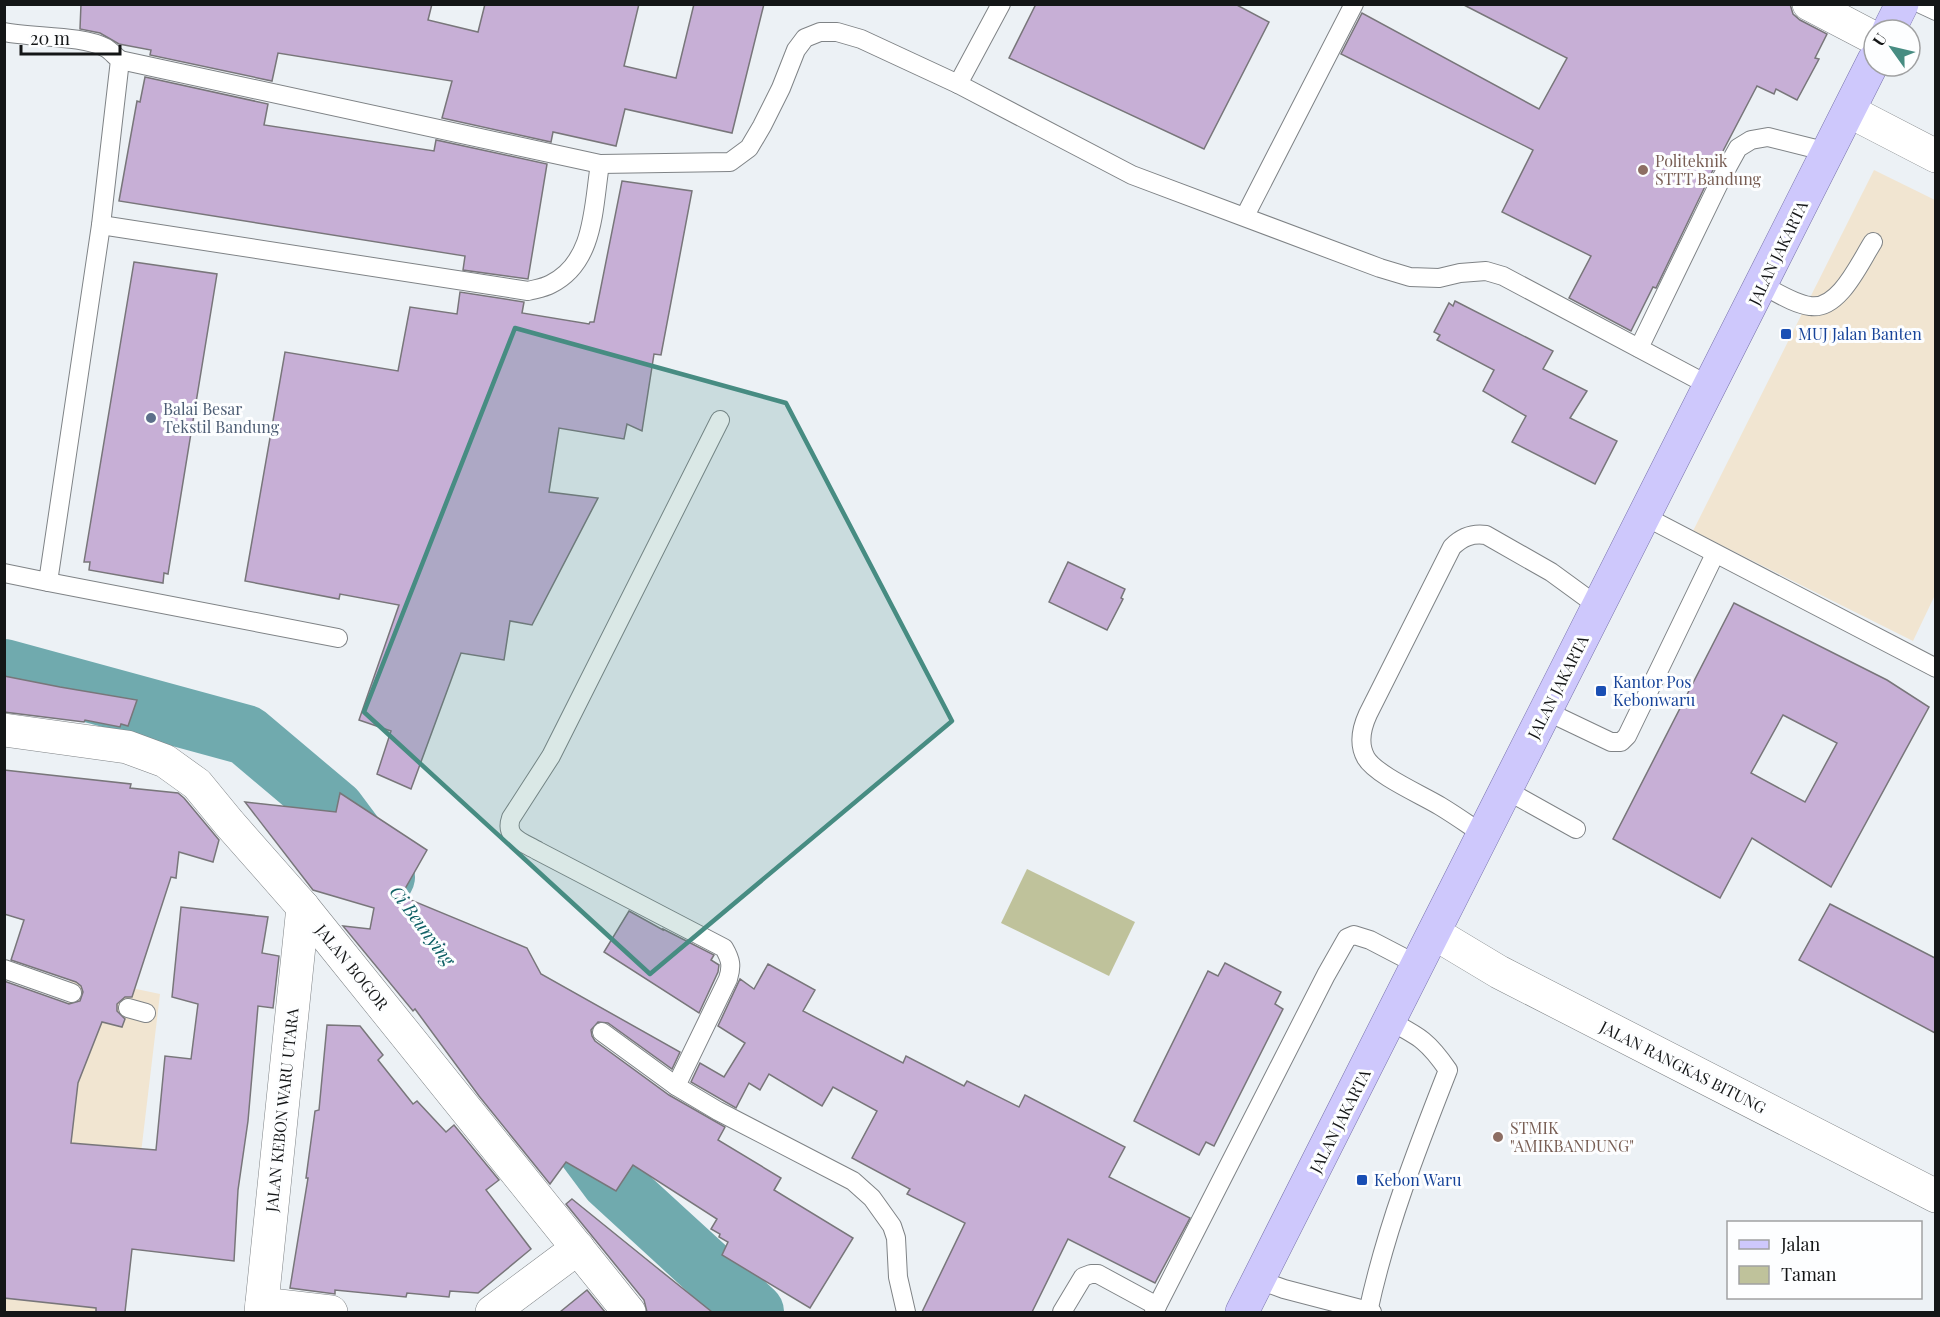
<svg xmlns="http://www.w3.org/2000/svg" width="1940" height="1317" viewBox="0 0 1940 1317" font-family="'Playfair Display',serif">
	<rect width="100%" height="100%" fill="#ecf1f5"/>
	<g fill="#f1e5d1">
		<path d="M 1874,170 L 1935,200 L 1935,595 L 1913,641 L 1693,531 Z"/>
		<path d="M 70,975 L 160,994 L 122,1312 L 5,1312 L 5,1129 L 67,1023 Z"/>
	</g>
	<path fill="#bfc29b" d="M 1027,869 L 1135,922 L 1109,976 L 1001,923 Z"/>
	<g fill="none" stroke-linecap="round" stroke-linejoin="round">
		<g stroke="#70aaae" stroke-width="60">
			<path d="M 4,669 L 246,735 L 335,810 L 385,877"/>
			<path d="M 567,1122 L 611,1181 L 754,1312"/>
		</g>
	</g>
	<g fill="#c7afd6" stroke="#78767a" stroke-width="1.5" fill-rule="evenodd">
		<path d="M 81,4 L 432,4 L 428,20 L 478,32 L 485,4 L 639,4 L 624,66 L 676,78 L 694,4 L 764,4 L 732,133 L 625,109 L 616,146 L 553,132 L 551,142 L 442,118 L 452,81 L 278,53 L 272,81 L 150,55 L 151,50 L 119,44 L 100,33 L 80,29 Z"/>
		<path d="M 1036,4 L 1235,4 L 1269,22 L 1204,149 L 1009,58 Z"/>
		<path d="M 1462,4 L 1790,4 L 1793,14 L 1800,20 L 1827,34 L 1815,58 L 1819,59 L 1797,100 L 1776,89 L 1774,94 L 1757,86 L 1712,172 L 1656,288 L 1653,287 L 1631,331 L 1569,298 L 1591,256 L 1502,212 L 1533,150 L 1341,54 L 1362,13 L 1539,109 L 1567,58 Z"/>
		<path d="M 145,77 L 268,104 L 264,125 L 434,151 L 436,140 L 547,164 L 528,279 L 463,270 L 465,256 L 119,201 L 137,101 L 140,102 Z"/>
		<path d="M 622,181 L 692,191 L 661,355 L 654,354 L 642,431 L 627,424 L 624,439 L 559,428 L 549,492 L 598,498 L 532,625 L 510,621 L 504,660 L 461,653 L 411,789 L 377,774 L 391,731 L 359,720 L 399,605 L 340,594 L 339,599 L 245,581 L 285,352 L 398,371 L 410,307 L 457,314 L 460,292 L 524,302 L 522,313 L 589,324 L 590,322 L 594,322 Z"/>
		<path d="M 134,262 L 217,274 L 168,574 L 164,573 L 163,583 L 89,570 L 90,562 L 84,562 Z"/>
		<path d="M 1455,301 L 1553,351 L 1543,369 L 1587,391 L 1570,418 L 1617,441 L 1595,484 L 1512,442 L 1526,416 L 1483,391 L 1494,370 L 1437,340 L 1440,335 L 1434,332 L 1449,303 L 1453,306 Z"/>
		<path d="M 1068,562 L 1125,589 L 1121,598 L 1123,599 L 1107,630 L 1049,602 Z"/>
		<path d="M 1734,603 L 1887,680 L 1929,707 L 1831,887 L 1752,838 L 1720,898 L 1613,839 ZM 1783,715 L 1837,743 L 1805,802 L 1751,773 Z"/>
		<path d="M 4,676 L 60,687 L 137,700 L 128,726 L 121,724 L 120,727 L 85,720 L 84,722 L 4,712 Z"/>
		<path d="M 4,770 L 131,784 L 130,788 L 178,793 L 184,798 L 219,840 L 213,862 L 179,852 L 176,878 L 171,877 L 132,997 L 125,997 L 117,1004 L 117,1011 L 125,1019 L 122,1027 L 102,1022 L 78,1083 L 71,1143 L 156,1150 L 165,1056 L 191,1059 L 198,1004 L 172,997 L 181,907 L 268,917 L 262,953 L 279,956 L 273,1008 L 258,1006 L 248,1121 L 238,1190 L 234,1261 L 132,1249 L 125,1312 L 96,1312 L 96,1308 L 4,1298 L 4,981 L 69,1004 L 80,1001 L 83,992 L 81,986 L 76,982 L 11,960 L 24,920 L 4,914 Z"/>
		<path d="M 340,793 L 427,850 L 401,896 L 527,948 L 541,974 L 680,1052 L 672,1069 L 608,1023 L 598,1022 L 591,1030 L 592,1036 L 595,1041 L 669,1095 L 725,1127 L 718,1140 L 781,1178 L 774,1190 L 853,1238 L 810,1308 L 722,1255 L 728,1242 L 719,1237 L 720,1234 L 711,1229 L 717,1219 L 633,1165 L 616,1191 L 566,1162 L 550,1184 L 479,1096 L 415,1009 L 413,1011 L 343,926 L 370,929 L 374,908 L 313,890 L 245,802 L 336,812 Z"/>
		<path d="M 1830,904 L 1935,958 L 1935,1033 L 1799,960 Z"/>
		<path d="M 629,911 L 663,930 L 663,929 L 714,955 L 711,960 L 719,965 L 718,972 L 699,1013 L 604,952 Z"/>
		<path d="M 1225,963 L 1281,992 L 1275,1004 L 1283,1009 L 1214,1146 L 1206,1142 L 1199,1155 L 1134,1121 L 1208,971 L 1218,976 Z"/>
		<path d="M 768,964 L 815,990 L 803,1011 L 903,1063 L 906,1056 L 964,1086 L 967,1081 L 1019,1107 L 1025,1095 L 1125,1147 L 1109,1177 L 1190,1218 L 1155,1283 L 1068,1239 L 1032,1312 L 922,1312 L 965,1223 L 907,1194 L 910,1189 L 852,1158 L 877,1111 L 833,1087 L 822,1106 L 769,1074 L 760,1090 L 749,1083 L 736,1108 L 691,1082 L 700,1063 L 724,1077 L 745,1043 L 718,1026 L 740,979 L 754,989 Z"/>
		<path d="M 327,1025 L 360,1026 L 383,1055 L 378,1060 L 413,1104 L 417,1101 L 446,1132 L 454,1125 L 499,1180 L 486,1190 L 531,1249 L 478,1293 L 450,1291 L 449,1297 L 407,1293 L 406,1297 L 335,1290 L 335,1294 L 290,1288 L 308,1178 L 306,1178 L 315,1111 L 319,1110 Z"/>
		<path d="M 572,1199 L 656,1267 L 712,1312 L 647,1312 L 644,1300 L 566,1204 Z"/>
		<path d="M 587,1290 L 605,1312 L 560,1312 Z"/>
	</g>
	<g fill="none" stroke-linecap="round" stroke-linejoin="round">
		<defs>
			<g id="service">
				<path d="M 1921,4 L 1936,11"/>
				<path d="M 4,32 C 32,38 82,35 106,48 C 111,51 115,56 120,60 L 101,225 L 48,582 L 4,573"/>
				<path d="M 120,60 L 600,164 L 730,162 L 749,148 L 762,126 L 781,88 L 796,50 L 805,38 L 820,32 L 837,32 L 861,39 L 958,84 L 1132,175 L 1380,268 L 1410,277 L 1439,278 L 1460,273 L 1486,271 L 1503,276 L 1710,386"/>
				<path d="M 958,84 L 1001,4"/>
				<path d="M 1245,216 L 1354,4"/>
				<path d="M 101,225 L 528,291 C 535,289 544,288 551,284 C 595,262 593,207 600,164"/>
				<path d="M 1762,285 C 1776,292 1794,304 1810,306 C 1839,311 1860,262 1873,242"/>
				<path d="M 1639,348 L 1722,177 L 1738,148 L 1751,140 L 1768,137 L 1828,152"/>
				<path d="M 1644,516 L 1936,668"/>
				<path d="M 48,582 L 338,638"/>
				<path d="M 1546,711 L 1611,742 L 1621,742 L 1627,736 L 1715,554"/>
				<path d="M 1506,790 L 1576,829"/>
				<path d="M 1484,835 C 1469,825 1455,815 1440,806 C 1422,795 1376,775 1366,758 C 1358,744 1362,727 1368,714 L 1452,547 C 1462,537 1472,533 1486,535 L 1551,572 L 1599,607"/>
				<path d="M 4,969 L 72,993"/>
				<path d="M 128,1008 L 146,1013"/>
				<path d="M 602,1032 L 676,1086 L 718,1111 L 853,1181 L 872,1198 L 892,1226 L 896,1238 L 898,1277 L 906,1312"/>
				<path d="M 676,1086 L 728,979 C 732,966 731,960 724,948 L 538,851 C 523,842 504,838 511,818 L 551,756 L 720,420"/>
				<path d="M 1259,1280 L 1284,1289 L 1372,1312"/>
				<path d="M 1062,1312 L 1083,1277 L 1091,1274 L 1098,1274 L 1157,1306"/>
				<path d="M 1154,1312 L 1326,975 L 1347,938 L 1354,935 L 1370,940 L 1418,965"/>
				<path d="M 1368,1312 C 1386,1228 1417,1149 1448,1070 C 1428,1041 1420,1037 1390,1021"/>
			</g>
			<g id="minor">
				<path d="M 1809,4 L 1874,38"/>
				<path d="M 1849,111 L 1936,156"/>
				<path d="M 4,730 L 127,747 L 165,761 L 197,784 L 229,823 L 303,907 L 629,1312"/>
				<path d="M 1434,933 L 1499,972 L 1936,1196"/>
				<path d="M 262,1304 L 331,1312"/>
				<path d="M 261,1312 L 303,907"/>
				<path d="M 492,1312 L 578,1248"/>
			</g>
			<g id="primary">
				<path d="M 1889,30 L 1902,4"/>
				<path d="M 1242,1312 L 1874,60"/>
			</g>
		</defs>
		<use href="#service" stroke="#7f8386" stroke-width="20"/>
		<use href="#minor" stroke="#7f8386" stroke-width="34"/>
		<use href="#primary" stroke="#7772ab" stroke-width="34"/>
		<use href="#service" stroke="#fff" stroke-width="18"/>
		<use href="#minor" stroke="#fff" stroke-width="33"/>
		<use href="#primary" stroke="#cec8fc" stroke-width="33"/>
	</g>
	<path fill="#478c82" fill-opacity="0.2" stroke="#478c82" stroke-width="4.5" stroke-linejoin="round" d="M 515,328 L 786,403 L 952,721 L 650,974 L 364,712 Z"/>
	<g fill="#8d6e63" stroke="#fdfeff" stroke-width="2">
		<circle cx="1643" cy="170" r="6"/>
		<circle cx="1498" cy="1137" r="6"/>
	</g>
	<g fill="#1a4fb4" stroke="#fdfeff" stroke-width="2">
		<rect x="1780" y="328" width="12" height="12" rx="3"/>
		<rect x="1595" y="685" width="12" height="12" rx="3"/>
		<rect x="1356" y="1174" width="12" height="12" rx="3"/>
	</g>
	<circle fill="#5c6f8a" stroke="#fdfeff" stroke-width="2" cx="151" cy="418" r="6"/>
	<g text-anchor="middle" stroke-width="6" stroke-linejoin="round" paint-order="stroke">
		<g font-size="16" fill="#785e54" stroke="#fdfeff" text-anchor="start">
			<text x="1655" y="167">Politeknik<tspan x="1655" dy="18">STTT Bandung</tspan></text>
			<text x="1510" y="1134">STMIK<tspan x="1510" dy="18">"AMIKBANDUNG"</tspan></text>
		</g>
		<g font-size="16" fill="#141617" stroke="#fdfeff">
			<text transform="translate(1778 253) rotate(-64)" y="6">JALAN JAKARTA</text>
			<text transform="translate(1558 687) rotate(-63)" y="6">JALAN JAKARTA</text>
			<text transform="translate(352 967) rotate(51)" y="6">JALAN BOGOR</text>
			<text transform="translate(1683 1067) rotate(27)" y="6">JALAN RANGKAS BITUNG</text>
			<text transform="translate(282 1110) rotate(-84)" y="6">JALAN KEBON WARU UTARA</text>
			<text transform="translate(1340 1121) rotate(-63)" y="6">JALAN JAKARTA</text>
		</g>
		<g font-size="16" fill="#164399" stroke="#fdfeff" text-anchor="start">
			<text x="1798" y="340">MUJ Jalan Banten</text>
			<text x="1613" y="688">Kantor Pos<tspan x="1613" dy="18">Kebonwaru</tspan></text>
			<text x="1374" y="1186">Kebon Waru</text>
		</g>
		<g font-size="16" fill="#4e5e75" stroke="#fdfeff" text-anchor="start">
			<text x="163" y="415">Balai Besar<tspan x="163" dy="18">Tekstil Bandung</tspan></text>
		</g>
		<g font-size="18" font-style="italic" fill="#0e6065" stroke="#fdfeff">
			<text transform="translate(422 926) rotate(53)" y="6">Ci Beunying</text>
		</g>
	</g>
	<rect width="1940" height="1317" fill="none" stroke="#141617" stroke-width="12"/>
	<rect x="1727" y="1221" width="195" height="78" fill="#fdfeff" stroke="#a0a1a2" stroke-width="1.5"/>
	<rect x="1739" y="1240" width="30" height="9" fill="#cec8fc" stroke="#a0a1a2" stroke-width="1.5"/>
	<text x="1781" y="1251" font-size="18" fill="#141617">Jalan</text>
	<rect x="1739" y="1266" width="30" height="18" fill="#bfc29b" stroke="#a0a1a2" stroke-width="1.5"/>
	<text x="1781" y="1281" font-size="18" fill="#141617">Taman</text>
	<g transform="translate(1892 48) rotate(304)"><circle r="28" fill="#fdfeff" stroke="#a0a1a2" stroke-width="1.5"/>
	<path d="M0-4.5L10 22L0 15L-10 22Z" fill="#478c82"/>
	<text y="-9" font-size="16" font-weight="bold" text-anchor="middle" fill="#141617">U</text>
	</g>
	<path d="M21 45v9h99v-9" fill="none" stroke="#141617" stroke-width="3"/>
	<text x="30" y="45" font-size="18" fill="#141617" stroke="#fdfeff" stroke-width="4.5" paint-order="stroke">20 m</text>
</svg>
